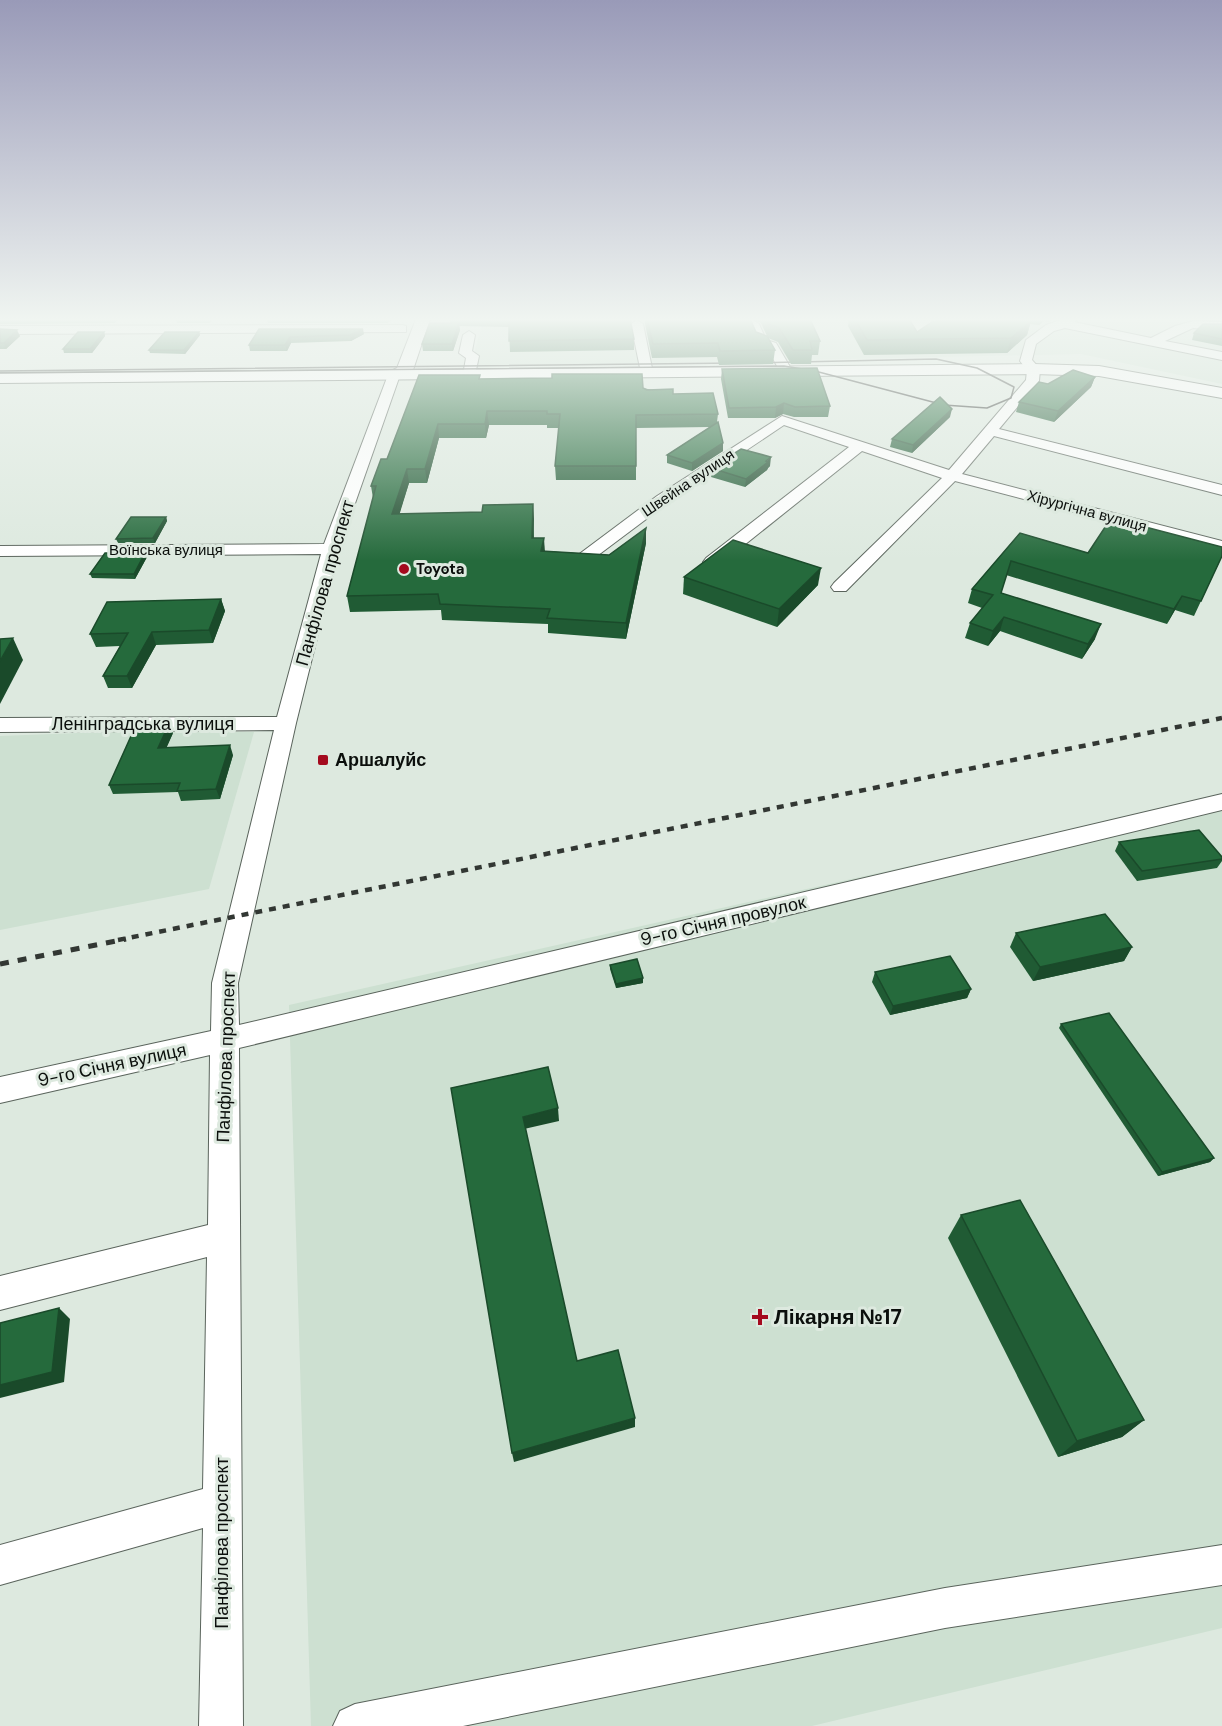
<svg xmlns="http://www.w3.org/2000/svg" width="1222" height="1726" viewBox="0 0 1222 1726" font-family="'DM Sans',sans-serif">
	<rect width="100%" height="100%" fill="#dde9df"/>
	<g fill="#cde0d1">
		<path d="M 484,319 L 1222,319 L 1222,384 L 1081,354 L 470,367 Z"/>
		<path d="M 104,732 L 254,732 L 209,889 L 0,930 L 0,736 Z"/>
		<path d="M 1222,796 L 1222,1628 L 812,1726 L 311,1726 L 289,1005 Z"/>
	</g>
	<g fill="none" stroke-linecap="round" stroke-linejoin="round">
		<defs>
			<g id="minor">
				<path d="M 1063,319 L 1077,319 L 1074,322 L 1151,338 L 1175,326 L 1193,321 L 1222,322 L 1222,330 L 1193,328 L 1165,341 L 1222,352 L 1222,360 L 1065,328 L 1054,331 L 1036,344 L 1032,360 L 1040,369 L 1039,381 L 999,429 L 1222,485 L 1222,495 L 994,436 L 962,474 L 1222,541 L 1222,551 L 955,481 L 846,591 L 834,591 L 831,587 L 834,583 L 942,478 L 862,451 L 718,566 L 706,566 L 703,562 L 706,558 L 849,447 L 784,425 L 669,502 L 593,559 L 581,559 L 578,555 L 657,496 L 782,416 L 949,470 L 1026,380 L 1027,370 L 1020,361 L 1026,340 L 1046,325 Z"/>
				<path d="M 637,320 L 643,324 L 653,373 L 647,377 L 641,373 L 631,324 Z"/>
				<path d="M 753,320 L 759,324 L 766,340 L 776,343 L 793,372 L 792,375 L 782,375 L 767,348 L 757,345 L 747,324 Z"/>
				<path d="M 402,325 L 406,326 L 406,332 L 0,334 L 0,326 Z"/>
				<path d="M 469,331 L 475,335 L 472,351 L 479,356 L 475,375 L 469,379 L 463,375 L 466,358 L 459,353 L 463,335 Z"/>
				<path d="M 394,371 L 400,375 L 339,549 L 296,723 L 238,983 L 239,1025 L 1222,794 L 1222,810 L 239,1048 L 243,1726 L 199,1726 L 203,1528 L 0,1585 L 0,1545 L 203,1489 L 207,1257 L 0,1310 L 0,1276 L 208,1225 L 210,1055 L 0,1103 L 0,1077 L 211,1031 L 212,983 L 274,730 L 0,732 L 0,718 L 277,717 L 321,554 L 0,556 L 0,546 L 324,544 L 388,375 Z"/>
				<path d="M 1222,1545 L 1222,1585 L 945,1628 L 463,1726 L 333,1726 L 340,1711 L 355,1704 L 945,1588 Z"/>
			</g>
			<path id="major" d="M 416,319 L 430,319 L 413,370 L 1034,364 L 1099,366 L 1222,388 L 1222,398 L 1099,376 L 1034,374 L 0,383 L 0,373 L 393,370 L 397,368 Z"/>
		</defs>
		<use href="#minor" stroke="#5a645c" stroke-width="2"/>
		<use href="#major" stroke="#5a645c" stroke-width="2"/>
		<use href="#minor" fill="#fff" fill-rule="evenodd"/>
		<use href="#major" fill="#fff" fill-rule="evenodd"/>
		<g stroke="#323733" stroke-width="1.5">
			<path d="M 0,371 L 735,363"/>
			<path d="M 0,373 L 784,366 L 815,371 L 944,405 L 987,408 L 1011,398 L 1014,387 L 977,368 L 936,359 L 756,363"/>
		</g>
		<path stroke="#323733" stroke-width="4.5" stroke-dasharray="7 7" stroke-linecap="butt" d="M 118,940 L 1222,718"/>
		<path stroke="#323733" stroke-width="5" stroke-dasharray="9 9" stroke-linecap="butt" d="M 0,964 L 126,939"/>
	</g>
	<g fill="#205b34">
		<path d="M 0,319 L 118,319 L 115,323 L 0,324 Z"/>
		<path d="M 176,319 L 213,319 L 210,323 L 177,323 Z"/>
		<path d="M 267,319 L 393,319 L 387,323 L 268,323 Z"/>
		<path d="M 450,319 L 630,319 L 634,339 L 634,350 L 510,352 L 509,327 L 459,326 L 460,330 L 453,351 L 423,351 L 422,344 L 450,323 Z"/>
		<path d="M 645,319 L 751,319 L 756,332 L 767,336 L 761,323 L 754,319 L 810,319 L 820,341 L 818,355 L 812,355 L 811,364 L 791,364 L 778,342 L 768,338 L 775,350 L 773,364 L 719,365 L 717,357 L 652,358 L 645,324 Z"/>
		<path d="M 849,319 L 909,319 L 917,332 L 948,319 L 1053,319 L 1049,322 L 1044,321 L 1039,325 L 1030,324 L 1027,335 L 1007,353 L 864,355 L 848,326 Z"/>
		<path d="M 1222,324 L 1222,346 L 1192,340 L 1194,333 Z"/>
		<path d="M 0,329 L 20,336 L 6,349 L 0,349 Z"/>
		<path d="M 259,329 L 364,334 L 351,341 L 291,343 L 287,351 L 250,351 L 249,345 Z"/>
		<path d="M 104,332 L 105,336 L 92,353 L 64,353 L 63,349 Z"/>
		<path d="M 199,332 L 200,335 L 185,354 L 150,353 L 149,350 Z"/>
		<path d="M 722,369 L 830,406 L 828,417 L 794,417 L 783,414 L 775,418 L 728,418 L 721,379 Z"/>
		<path d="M 480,375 L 480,379 L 643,388 L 673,394 L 718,414 L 717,422 L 723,451 L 692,471 L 667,463 L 667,455 L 710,427 L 636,428 L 636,480 L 556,480 L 555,466 L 559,428 L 547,428 L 547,425 L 489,425 L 486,438 L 439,438 L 427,483 L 409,483 L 399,514 L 482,512 L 533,504 L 534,538 L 545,551 L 609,555 L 646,528 L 646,543 L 626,639 L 548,633 L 548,624 L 442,620 L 441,610 L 350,612 L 347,596 L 373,498 L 371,486 L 387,459 Z"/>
		<path d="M 1095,377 L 1091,387 L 1054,422 L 1016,412 L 1019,402 L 1048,384 Z"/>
		<path d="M 950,417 L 912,453 L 890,447 L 892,439 Z"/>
		<path d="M 770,466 L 768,468 L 767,470 L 745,487 L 711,477 L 711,468 Z"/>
		<path d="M 166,517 L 167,521 L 155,543 L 118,543 L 116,539 Z"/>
		<path d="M 1020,533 L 1088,553 L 1222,556 L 1194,616 L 1175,610 L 1167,624 L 1006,575 L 1001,593 L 1095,639 L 1082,659 L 1000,631 L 988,646 L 965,638 L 970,623 L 982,608 L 968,603 L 972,589 Z"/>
		<path d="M 145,553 L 147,557 L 135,579 L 92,578 L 90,574 Z"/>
		<path d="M 684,577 L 818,585 L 777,627 L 683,594 Z"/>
		<path d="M 221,599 L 225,611 L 213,643 L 156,645 L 132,688 L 108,688 L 103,676 L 120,646 L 96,647 L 90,634 Z"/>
		<path d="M 173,733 L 166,748 L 233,755 L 220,799 L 181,801 L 178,792 L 113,794 L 109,785 Z"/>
		<path d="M 1119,842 L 1222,857 L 1222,861 L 1217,868 L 1137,881 L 1115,851 Z"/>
		<path d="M 1016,933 L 1132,947 L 1124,961 L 1033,981 L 1010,947 Z"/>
		<path d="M 610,965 L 643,978 L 643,983 L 616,988 L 610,969 Z"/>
		<path d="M 875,972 L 971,989 L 967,998 L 890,1015 L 872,982 Z"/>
		<path d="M 1061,1024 L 1214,1158 L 1210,1162 L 1158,1176 L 1059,1028 Z"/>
		<path d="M 961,1215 L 1144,1420 L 1122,1437 L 1058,1457 L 948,1238 Z"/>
	</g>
	<g fill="#1a4a2a">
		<path d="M 386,319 L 393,319 L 387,323 Z"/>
		<path d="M 1041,319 L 1045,319 L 1044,321 L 1039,325 Z"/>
		<path d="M 1031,321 L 1027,335 L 1007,353 L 1011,338 Z"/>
		<path d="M 459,323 L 460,330 L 453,351 L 452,344 Z"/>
		<path d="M 363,329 L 364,334 L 351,341 L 350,335 Z"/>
		<path d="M 17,330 L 20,336 L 6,349 L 4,343 Z"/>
		<path d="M 104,332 L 105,336 L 92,353 L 90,349 Z"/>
		<path d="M 199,332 L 200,335 L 185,354 L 184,350 Z"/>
		<path d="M 290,337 L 291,343 L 287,351 L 285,345 Z"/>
		<path d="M 1095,377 L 1091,387 L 1054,422 L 1058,411 Z"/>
		<path d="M 784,403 L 783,414 L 775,418 L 776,407 Z"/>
		<path d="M 952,409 L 950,417 L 912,453 L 913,445 Z"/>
		<path d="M 487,411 L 489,425 L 486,438 L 485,424 Z"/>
		<path d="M 438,424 L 439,438 L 427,483 L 425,469 Z"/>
		<path d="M 723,443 L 723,451 L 692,471 L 692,463 Z"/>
		<path d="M 771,457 L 770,466 L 768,468 L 767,470 L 745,487 L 746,479 Z"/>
		<path d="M 407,469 L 409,483 L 395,529 L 392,514 Z"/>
		<path d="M 533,504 L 534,519 L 533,553 L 532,538 Z"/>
		<path d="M 166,517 L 167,521 L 155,543 L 153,538 Z"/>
		<path d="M 646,528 L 646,543 L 626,639 L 626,623 Z"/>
		<path d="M 544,538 L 545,553 L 541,551 Z"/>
		<path d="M 145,553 L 147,557 L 135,579 L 134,574 Z"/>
		<path d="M 821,568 L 818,585 L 777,627 L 779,609 Z"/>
		<path d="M 1182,596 L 1175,610 L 1167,624 L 1174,609 Z"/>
		<path d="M 221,599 L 225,611 L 213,643 L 209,630 Z"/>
		<path d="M 1004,617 L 1000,631 L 988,646 L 993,631 Z"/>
		<path d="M 1101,624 L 1095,639 L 1082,659 L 1088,644 Z"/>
		<path d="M 152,632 L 156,645 L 132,688 L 127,676 Z"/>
		<path d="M 13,638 L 23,660 L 0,704 L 0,661 Z"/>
		<path d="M 169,724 L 173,733 L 162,758 L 158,748 Z"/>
		<path d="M 230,745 L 233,755 L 220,799 L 216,789 Z"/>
		<path d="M 1132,947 L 1124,961 L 1033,981 L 1040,967 Z"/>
		<path d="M 643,978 L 643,983 L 616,988 L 616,984 Z"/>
		<path d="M 971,989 L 967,998 L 890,1015 L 893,1006 Z"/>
		<path d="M 558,1108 L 559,1121 L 524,1129 L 523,1117 Z"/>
		<path d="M 1214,1158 L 1210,1162 L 1158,1176 L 1162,1172 Z"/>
		<path d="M 59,1308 L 70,1319 L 64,1382 L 0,1398 L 0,1385 Z"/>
		<path d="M 635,1418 L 635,1427 L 514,1462 L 512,1453 Z"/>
		<path d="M 1144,1420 L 1122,1437 L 1058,1457 L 1077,1441 Z"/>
	</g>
	<g fill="#256a3c" stroke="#1a4a2a" stroke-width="1.5">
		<path d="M 509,319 L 630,319 L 634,339 L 509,341 Z"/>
		<path d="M 647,319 L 750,319 L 756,332 L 767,336 L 775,350 L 720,351 L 718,343 L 653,344 Z"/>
		<path d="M 767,319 L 810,319 L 820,341 L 810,341 L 812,350 L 793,350 L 779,328 L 769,324 Z"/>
		<path d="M 855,319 L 909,319 L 917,332 L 932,322 L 956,319 L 1013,319 L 1031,321 L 1011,338 L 867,340 Z"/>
		<path d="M 430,323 L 459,323 L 452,344 L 422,344 Z"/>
		<path d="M 1203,324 L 1222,324 L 1222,339 L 1194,333 Z"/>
		<path d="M 0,329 L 17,330 L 4,343 L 0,343 Z"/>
		<path d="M 259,329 L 363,329 L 350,335 L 290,337 L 285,345 L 249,345 Z"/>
		<path d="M 78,332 L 104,332 L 90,349 L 63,349 Z"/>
		<path d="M 165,332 L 199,332 L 184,350 L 149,350 Z"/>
		<path d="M 817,368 L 830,406 L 795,407 L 784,403 L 776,407 L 729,408 L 722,369 Z"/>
		<path d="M 1073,370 L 1095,377 L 1058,411 L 1019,402 L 1039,382 L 1048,384 Z"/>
		<path d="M 552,374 L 642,374 L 643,388 L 647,390 L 673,389 L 673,394 L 713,393 L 718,414 L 636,415 L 636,466 L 555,466 L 560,414 L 547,414 L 547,411 L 487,411 L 485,424 L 438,424 L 425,469 L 407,469 L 392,514 L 482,512 L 483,505 L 533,504 L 532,538 L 544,538 L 541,551 L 609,555 L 646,528 L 626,623 L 547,618 L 550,609 L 440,604 L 438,594 L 347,596 L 376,486 L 371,486 L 381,459 L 387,459 L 419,375 L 480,375 L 479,379 L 552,378 Z"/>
		<path d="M 940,397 L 952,409 L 913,445 L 892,439 Z"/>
		<path d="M 718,422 L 723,443 L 692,463 L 667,455 Z"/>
		<path d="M 741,449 L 771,457 L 766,461 L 768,462 L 746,479 L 711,468 Z"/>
		<path d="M 131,517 L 166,517 L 153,538 L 116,539 Z"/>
		<path d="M 1111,518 L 1222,547 L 1222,556 L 1201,601 L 1182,596 L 1174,609 L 1011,561 L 1001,593 L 1101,624 L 1088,644 L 1004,617 L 993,631 L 970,623 L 993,595 L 972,589 L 1020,533 L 1088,553 Z"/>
		<path d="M 733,540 L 821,568 L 779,609 L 684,577 Z"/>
		<path d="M 105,553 L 145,553 L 134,574 L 90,574 Z"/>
		<path d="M 221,599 L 209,630 L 152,632 L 127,676 L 103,676 L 128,633 L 90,634 L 107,602 Z"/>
		<path d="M 13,638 L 0,661 L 0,639 Z"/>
		<path d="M 169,724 L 158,748 L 230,745 L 216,789 L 177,791 L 180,783 L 109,785 L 136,725 Z"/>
		<path d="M 1199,830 L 1222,857 L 1222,859 L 1142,871 L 1119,842 Z"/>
		<path d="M 1105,914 L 1132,947 L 1040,967 L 1016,933 Z"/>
		<path d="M 950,956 L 971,989 L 893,1006 L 875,972 Z"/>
		<path d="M 637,959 L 643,978 L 616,984 L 610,965 Z"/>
		<path d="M 1109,1013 L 1214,1158 L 1162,1172 L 1061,1024 Z"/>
		<path d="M 548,1067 L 558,1108 L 523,1117 L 577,1361 L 618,1350 L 635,1418 L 512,1453 L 451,1088 Z"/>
		<path d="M 1020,1200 L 1144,1420 L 1077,1441 L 961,1215 Z"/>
		<path d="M 59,1308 L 52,1372 L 0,1385 L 0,1323 Z"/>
	</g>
	<linearGradient id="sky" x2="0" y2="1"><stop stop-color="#999ab8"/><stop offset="0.57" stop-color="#f0f5f1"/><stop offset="1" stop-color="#f0f5f1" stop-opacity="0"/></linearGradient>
	<rect width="1222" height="561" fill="url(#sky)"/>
	<g fill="#a40a1e" stroke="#dde9df" stroke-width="2">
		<circle cx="404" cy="569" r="6"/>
		<rect x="317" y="754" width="12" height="12" rx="3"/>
		<path d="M757 1308h6v6h6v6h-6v6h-6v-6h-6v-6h6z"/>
	</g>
	<g text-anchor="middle" stroke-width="6" stroke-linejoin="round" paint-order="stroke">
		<g font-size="15" fill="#0b0f0c" stroke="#dde9df">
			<text transform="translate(688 483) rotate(-34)" y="5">Швейна вулиця</text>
			<text transform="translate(1087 511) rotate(15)" y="5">Хірургічна вулиця</text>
			<text x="166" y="555">Воїнська вулиця</text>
		</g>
		<g font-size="15" font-weight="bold" fill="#0b0f0c" stroke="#dde9df" text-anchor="start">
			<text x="416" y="574">Toyota</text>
		</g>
		<g font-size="18" fill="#0b0f0c" stroke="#dde9df">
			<text transform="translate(325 583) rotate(-74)" y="6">Панфілова проспект</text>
			<text x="143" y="730">Ленінградська вулиця</text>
			<text transform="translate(723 921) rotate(-13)" y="6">9-го Січня провулок</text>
			<text transform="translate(226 1057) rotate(-88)" y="6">Панфілова проспект</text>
			<text transform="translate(112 1065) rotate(-12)" y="6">9-го Січня вулиця</text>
			<text transform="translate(222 1543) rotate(-90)" y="6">Панфілова проспект</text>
		</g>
		<g font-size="18" font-weight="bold" fill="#0b0f0c" stroke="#dde9df" text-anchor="start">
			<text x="335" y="766">Аршалуйс</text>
		</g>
		<g font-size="21" font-weight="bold" fill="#0b0f0c" stroke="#dde9df" text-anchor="start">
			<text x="774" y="1324">Лікарня №17</text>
		</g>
	</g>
</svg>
